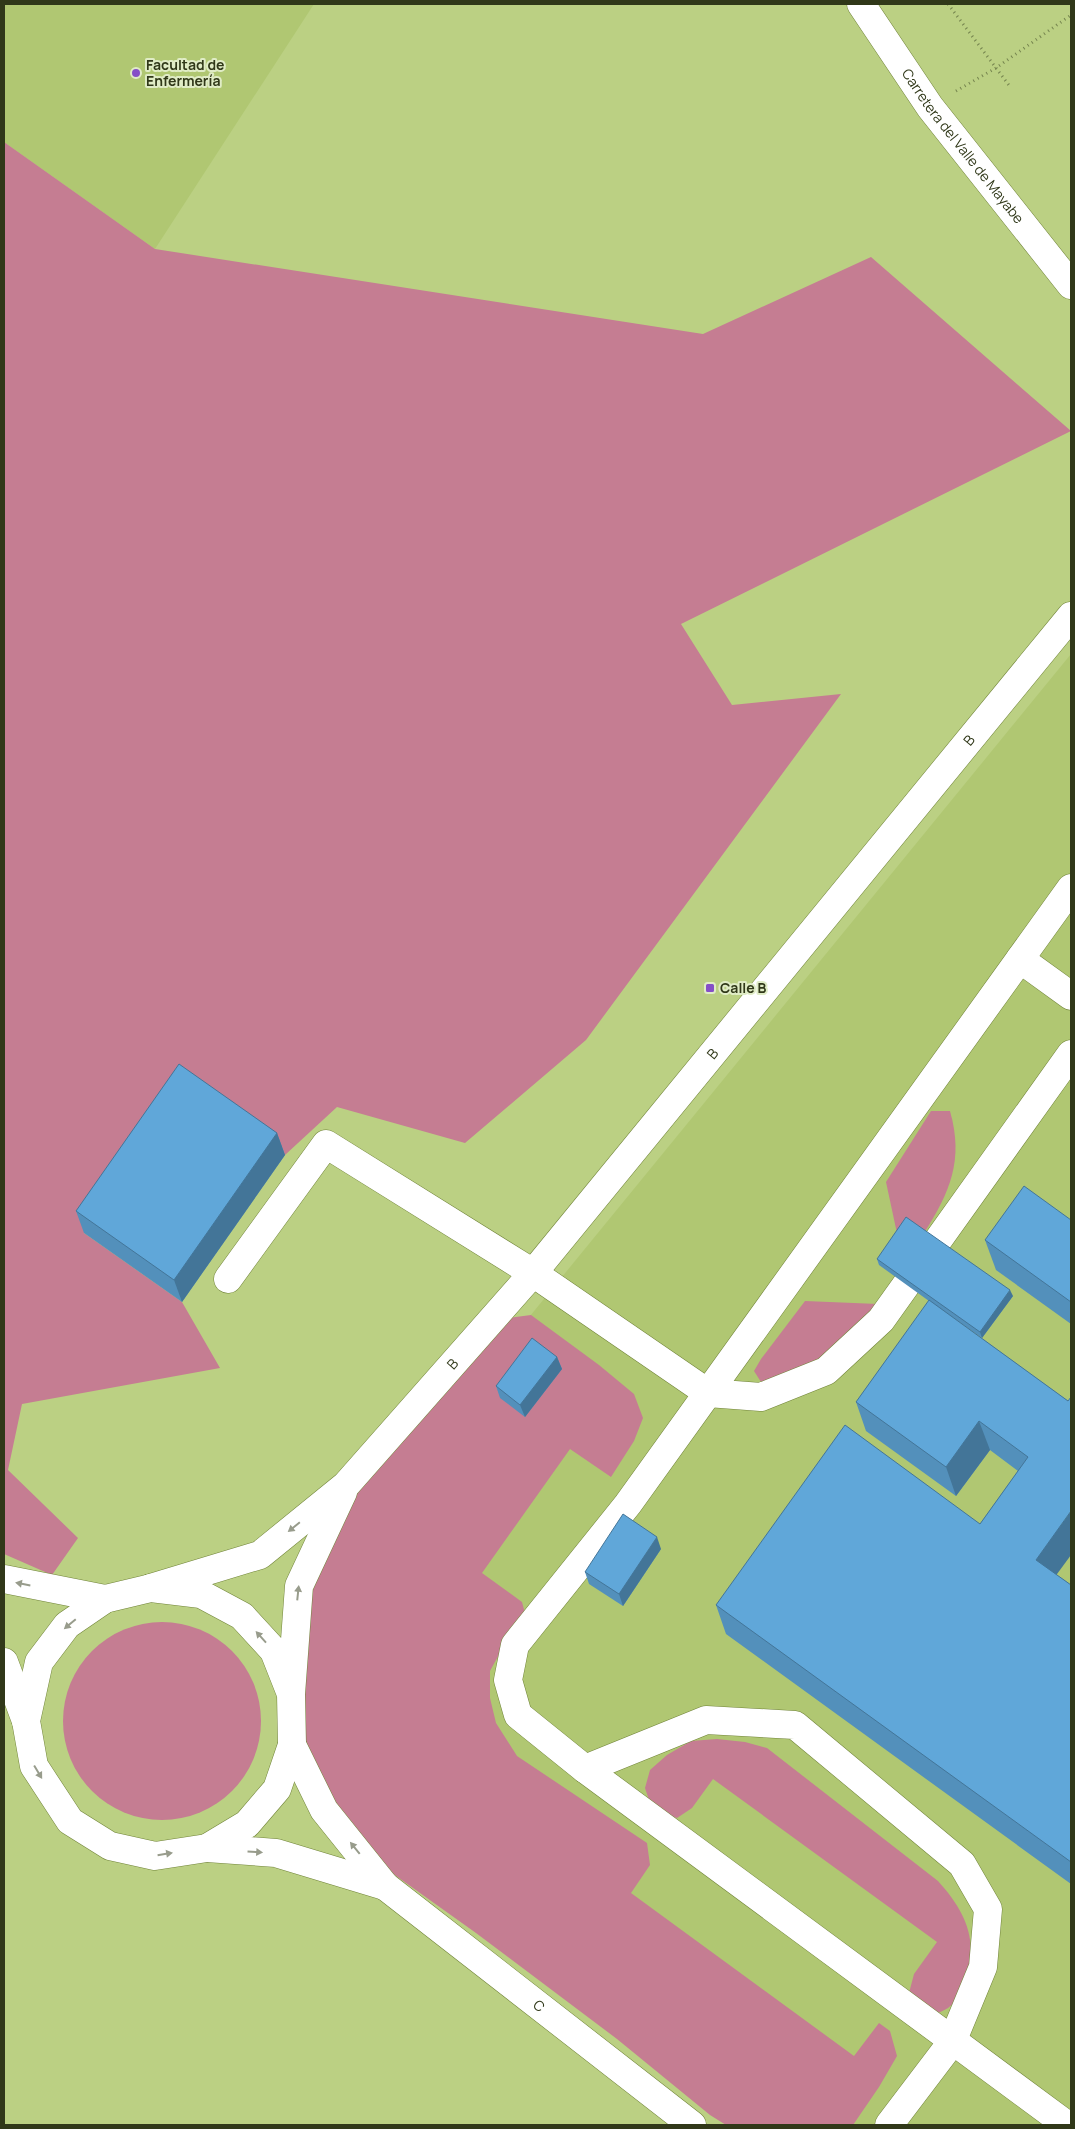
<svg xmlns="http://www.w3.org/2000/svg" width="1075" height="2129" viewBox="0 0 1075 2129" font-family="Manrope,sans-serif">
	<rect width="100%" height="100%" fill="#bbd083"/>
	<g fill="#b0c772">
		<path d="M 4,4 L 314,4 L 155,249 L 4,142 Z"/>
		<path d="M 1071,654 L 1071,2125 L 780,2125 L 329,1562 Z"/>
	</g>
	<g fill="#c57d92">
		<path d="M 4,142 L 155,249 L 703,334 L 871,257 L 1071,431 L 681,624 L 732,705 L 841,694 L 586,1040 L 465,1143 L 337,1107 L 285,1155 L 187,1086 L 84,1233 L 182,1302 L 220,1368 L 22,1404 L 8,1470 L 78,1538 L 52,1575 L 4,1554 Z"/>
		<path d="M 931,1111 L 950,1111 C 964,1160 950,1192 924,1233 L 898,1238 L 886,1182 Z"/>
		<path d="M 805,1301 L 878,1304 L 843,1342 L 808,1369 L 761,1382 L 754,1371 L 761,1359 Z"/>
		<path d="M 531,1315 L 599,1365 L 634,1394 L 643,1418 L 634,1441 L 611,1477 L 570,1449 L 482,1573 L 522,1602 L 526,1617 L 502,1649 L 490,1671 L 490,1698 L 496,1723 L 517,1756 L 647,1843 L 650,1865 L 631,1893 L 854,2056 L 879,2023 L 890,2031 L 897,2056 L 879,2087 L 853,2125 L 726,2125 L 710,2115 L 617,2039 L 476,1933 L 378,1863 L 329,1805 L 298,1741 L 305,1584 L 336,1518 L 508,1318 Z"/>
		<circle cx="162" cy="1721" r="99"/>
		<path d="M 717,1739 L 745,1742 L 767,1748 L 938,1881 C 966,1912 980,1942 964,1982 C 959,1998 954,2007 938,2013 L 909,1993 L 914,1974 L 937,1942 L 713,1779 L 692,1808 L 677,1818 L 665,1814 L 649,1800 L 645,1788 L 650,1770 L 667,1755 L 691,1741 Z"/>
	</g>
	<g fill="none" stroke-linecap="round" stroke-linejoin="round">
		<defs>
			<g id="minor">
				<path d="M 1020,959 L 1071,996"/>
				<path d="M 228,1279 L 326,1144 L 533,1273 L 708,1393 L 761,1397 L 826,1371 L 881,1320 L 1071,1054"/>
				<path d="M 4,1579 L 105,1599"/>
				<path id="s1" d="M 151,1588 L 260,1555 L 346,1485 L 533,1273 L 1071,616"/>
				<path d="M 4,1662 L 26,1721"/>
				<path d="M 291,1694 L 274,1651 L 242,1616 L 201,1594 L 151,1588 L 105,1599 L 67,1625 L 39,1662 L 26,1721 L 34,1766 L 70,1821 L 110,1846 L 155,1856 L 207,1848 L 247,1824 L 277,1789 L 292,1745 L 291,1694 L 299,1586 L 343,1492"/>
				<path id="s2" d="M 292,1745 L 324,1810 L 385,1886 L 692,2125"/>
				<path d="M 585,1769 L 706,1720 L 795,1725 L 962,1864 L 988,1909 L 983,1967 L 952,2042 L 889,2125"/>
				<path d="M 207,1848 L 276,1853 L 385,1886"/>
				<path d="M 1067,2125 L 585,1769 L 518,1715 L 508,1680 L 515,1645 L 628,1504 L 1071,888"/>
			</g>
			<g id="major">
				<path id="s3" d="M 861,4 L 930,107 L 1071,285"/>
			</g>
		</defs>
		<use href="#minor" stroke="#718439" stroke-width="29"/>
		<use href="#major" stroke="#718439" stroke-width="29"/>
		<g stroke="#75844e" stroke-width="3" stroke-dasharray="1 4" stroke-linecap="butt">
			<path d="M 948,4 L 1011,88"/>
			<path d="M 956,91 L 996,68 L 1071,15"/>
		</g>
		<use href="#minor" stroke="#fff" stroke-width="28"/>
		<use href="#major" stroke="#fff" stroke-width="28"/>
	</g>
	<g fill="#5390bb">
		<path d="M 277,1133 L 285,1155 L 182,1302 L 84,1233 L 76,1211 Z"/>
		<path d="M 1071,1220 L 1071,1324 L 996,1270 L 985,1240 Z"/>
		<path d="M 877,1259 L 1013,1296 L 982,1338 L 938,1307 L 1068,1401 L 1057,1575 L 1071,1585 L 1071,1884 L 726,1634 L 716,1605 L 980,1524 L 1018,1471 L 990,1450 L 956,1496 L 866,1431 L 856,1402 L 929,1301 L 879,1265 Z"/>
		<path d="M 557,1357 L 562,1369 L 525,1417 L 500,1398 L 496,1386 Z"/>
		<path d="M 661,1549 L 623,1606 L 589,1584 L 585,1572 Z"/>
	</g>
	<g fill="#437598">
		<path d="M 277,1133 L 285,1155 L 182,1302 L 174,1280 Z"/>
		<path d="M 1010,1290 L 1013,1296 L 982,1338 L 980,1332 Z"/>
		<path d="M 557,1357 L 562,1369 L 525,1417 L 520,1405 Z"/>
		<path d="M 979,1421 L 990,1450 L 956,1496 L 946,1467 Z"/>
		<path d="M 1071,1511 L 1071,1555 L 1046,1589 L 1036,1560 Z"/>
		<path d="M 657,1537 L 661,1549 L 623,1606 L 619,1594 Z"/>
	</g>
	<g fill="#60a7d9" stroke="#437598">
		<path d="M 179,1064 L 277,1133 L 174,1280 L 76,1211 Z"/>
		<path d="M 1024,1186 L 1071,1220 L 1071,1302 L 985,1240 Z"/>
		<path d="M 906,1217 L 1010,1290 L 980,1332 L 877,1259 Z"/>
		<path d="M 929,1300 L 1068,1401 L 1071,1397 L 1071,1511 L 1036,1560 L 1071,1585 L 1071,1862 L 716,1605 L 845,1425 L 980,1524 L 1028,1457 L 979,1421 L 946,1467 L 856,1402 Z"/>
		<path d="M 532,1338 L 557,1357 L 520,1405 L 496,1386 Z"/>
		<path d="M 623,1514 L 657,1537 L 619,1594 L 585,1572 Z"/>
	</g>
	<defs><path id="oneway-solid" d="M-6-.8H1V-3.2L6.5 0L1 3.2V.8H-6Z" transform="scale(1.25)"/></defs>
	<g fill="#989c8c">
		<use href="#oneway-solid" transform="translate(294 1527) rotate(141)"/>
		<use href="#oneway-solid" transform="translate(23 1584) rotate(-169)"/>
		<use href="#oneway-solid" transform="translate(298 1593) rotate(-84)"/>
		<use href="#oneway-solid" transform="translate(70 1624) rotate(140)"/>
		<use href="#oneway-solid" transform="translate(261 1637) rotate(-132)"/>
		<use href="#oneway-solid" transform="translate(38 1772) rotate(59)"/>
		<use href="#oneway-solid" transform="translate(355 1848) rotate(-129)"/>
		<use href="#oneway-solid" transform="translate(255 1852) rotate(4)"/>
		<use href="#oneway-solid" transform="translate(165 1854) rotate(-9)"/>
	</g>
	<g fill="#854fc7" stroke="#e0ecc6" stroke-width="2">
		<circle cx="136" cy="73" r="5"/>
		<rect x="705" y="983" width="10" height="10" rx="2.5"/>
	</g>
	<g text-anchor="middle" stroke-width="4" stroke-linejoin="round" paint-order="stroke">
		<g font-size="14" font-weight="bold" fill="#303819" stroke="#e0ecc6" text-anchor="start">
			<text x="146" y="70">Facultad de<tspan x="146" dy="16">Enfermería</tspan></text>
			<text x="720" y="993">Calle B</text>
		</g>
		<g font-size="14" fill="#303819" stroke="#e0ecc6">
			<text dy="5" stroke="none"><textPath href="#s3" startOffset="175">Carretera del Valle de Mayabe</textPath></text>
			<text dy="5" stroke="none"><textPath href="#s1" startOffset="1196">B</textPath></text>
			<text dy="5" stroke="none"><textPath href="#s1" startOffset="791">B</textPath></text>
			<text dy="5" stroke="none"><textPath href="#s1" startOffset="386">B</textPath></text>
			<text dy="5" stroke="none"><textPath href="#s2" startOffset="365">C</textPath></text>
		</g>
	</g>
	<rect width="1075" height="2129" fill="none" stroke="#303819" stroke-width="10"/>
</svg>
